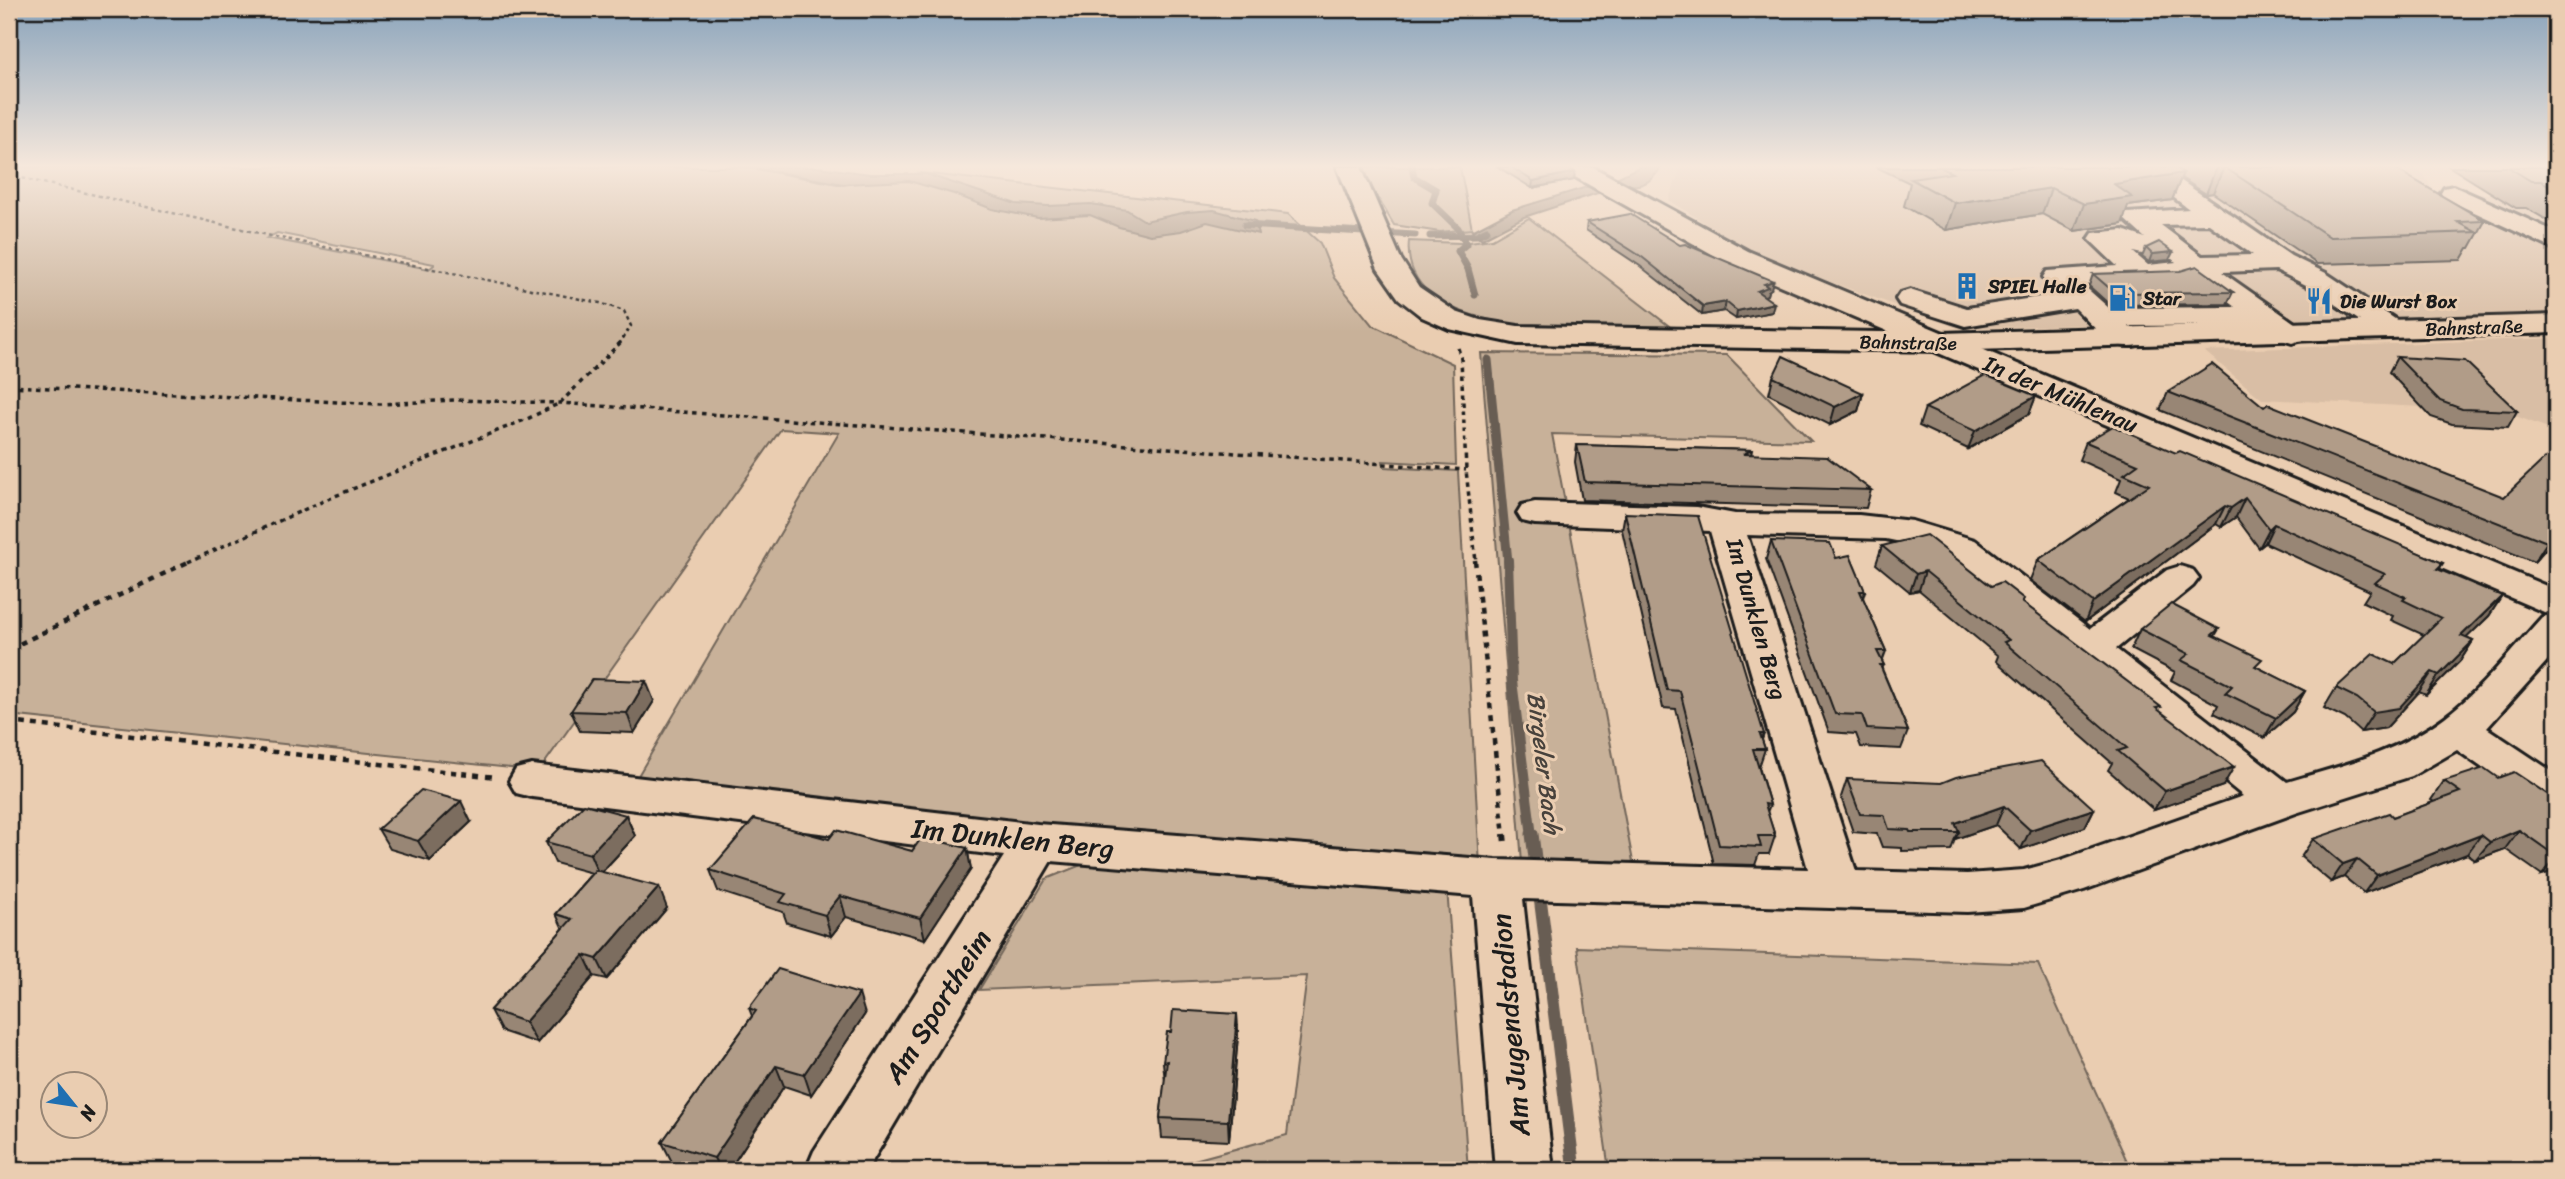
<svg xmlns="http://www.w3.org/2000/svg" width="2565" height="1179" viewBox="0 0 2565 1179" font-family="Sriracha,sans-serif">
	<rect width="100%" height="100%" fill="#eacdb1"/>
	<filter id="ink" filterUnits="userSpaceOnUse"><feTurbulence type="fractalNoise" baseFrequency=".0143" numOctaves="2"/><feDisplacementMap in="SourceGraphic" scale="14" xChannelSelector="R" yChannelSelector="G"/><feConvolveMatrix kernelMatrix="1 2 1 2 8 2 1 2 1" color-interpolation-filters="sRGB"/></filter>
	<g filter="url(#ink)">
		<g fill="#d9bea5">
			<path d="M 1681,167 L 2411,167 L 2424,174 L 2434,193 L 2556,249 L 2556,314 L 1958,328 L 1751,253 L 1669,200 Z"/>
			<path d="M 2556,193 L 2556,237 L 2465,194 Z"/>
			<path d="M 2556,338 L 2556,431 L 2502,411 L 2262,399 L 2204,351 Z"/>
		</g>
		<g fill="#c8b199" stroke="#72665a" stroke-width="2" fill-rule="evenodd">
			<path d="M 9,167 L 745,167 L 843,185 L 921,173 L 1288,214 L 1320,243 L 1334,278 L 1372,325 L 1453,364 L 1456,465 L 1383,461 L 1384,467 L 1458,471 L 1480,866 L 1034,824 L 635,781 L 839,433 L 781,429 L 539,771 L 9,715 ZM 277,233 L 434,264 L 434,265 L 429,269 L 267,238 Z"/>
			<path d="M 1365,167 L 1460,167 L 1472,229 L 1440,232 L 1394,225 L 1369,183 Z"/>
			<path d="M 1529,218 L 1673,329 C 1608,328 1399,346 1409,241 L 1461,243 L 1492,239 Z"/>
			<path d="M 1481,353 L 1727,355 L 1811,441 L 1552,434 L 1634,867 L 1522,862 Z"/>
			<path d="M 1086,863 L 1447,888 L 1468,1170 L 1157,1170 L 1287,1135 L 1307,976 L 979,990 L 1046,879 Z"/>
			<path d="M 1577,947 L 2038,964 L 2131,1170 L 1609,1170 Z"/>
		</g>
		<g fill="#9b8978" stroke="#685d53" stroke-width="2">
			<path d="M 750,167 L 818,167 L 870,174 L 926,174 L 1016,204 L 1048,206 L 1091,204 L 1127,210 L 1145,221 L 1187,212 L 1214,210 L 1255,221 L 1258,234 L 1207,222 L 1181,231 L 1150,235 L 1119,227 L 1090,215 L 1038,218 L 992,209 L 954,194 L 909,181 L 843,184 Z"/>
			<path d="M 1639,167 L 1661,167 C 1649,187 1633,190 1614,179 Z"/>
			<path d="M 1590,186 L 1601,192 L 1524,217 L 1482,239 L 1472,231 L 1512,210 Z"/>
		</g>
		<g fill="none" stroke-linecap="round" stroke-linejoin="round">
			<g stroke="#685d53" stroke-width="7">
				<path d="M 1412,167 L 1414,177 L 1436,190 L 1432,203 L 1458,228 L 1466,244 L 1458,251 L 1468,269 L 1475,295"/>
				<path d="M 1245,225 L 1415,235"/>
				<path d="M 1430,236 L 1477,235 L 1487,230"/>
			</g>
			<path stroke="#685d53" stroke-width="9" d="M 1488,360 L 1508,562"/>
			<path stroke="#685d53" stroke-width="10" d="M 1508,560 L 1512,681 L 1532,836"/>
			<g stroke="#685d53" stroke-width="13">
				<path d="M 1532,834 L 1537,874"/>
				<path d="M 1539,889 L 1574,1170"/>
			</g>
			<defs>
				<g id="minor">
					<path d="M 1562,167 L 1593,167 L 1748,251 L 2556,590 L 2556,651 L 2487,728 L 2556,774 L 2556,813 L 2540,808 L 2457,750 L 2412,776 L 2296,813 L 2084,890 L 2024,908 L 1967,912 L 1523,899 L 1553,1170 L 1495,1170 L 1473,896 L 1051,861 L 867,1170 L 806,1170 L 814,1151 L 1004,856 L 532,797 L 516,793 L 509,781 L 516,769 L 532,765 L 1038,824 L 1496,860 L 1808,869 L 1710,531 L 1535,524 L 1522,521 L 1517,513 L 1522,505 L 1535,502 L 1697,507 L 1735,514 L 1859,515 L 1912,521 L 1975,540 L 2090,629 L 2167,570 L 2180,566 L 2193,570 L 2199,578 L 2193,586 L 2116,649 L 2287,782 C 2341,766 2399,752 2445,717 C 2481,690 2511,651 2542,617 L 2551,615 L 1728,263 L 1566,172 ZM 1747,535 L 1886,539 L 1925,547 L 1949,556 L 2243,796 L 2061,860 L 2024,870 L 1967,874 L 1856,871 Z"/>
					<path d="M 2133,167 L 2161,167 L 2291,256 L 2326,273 L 2401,323 L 2406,329 L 2401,335 L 2391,338 L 2381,335 L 2306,285 L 2276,270 L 2222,272 L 2302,328 L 2307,334 L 2302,340 L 2292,343 L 2282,340 L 2259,325 L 2128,326 L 2141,339 L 2137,345 C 2111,352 2092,324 2075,308 L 1965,326 L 1900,305 L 1896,299 L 1900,293 L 1910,290 L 1967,308 L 2059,294 L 2043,277 L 2047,271 L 2117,266 L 2089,239 L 2093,233 L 2123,230 L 2145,238 L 2123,218 L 2127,213 L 2189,209 ZM 2209,224 L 2253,255 L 2202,256 L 2161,225 ZM 2155,246 L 2176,262 L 2148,265 L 2133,252 L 2142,254 L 2151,252 ZM 2192,275 L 2235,307 L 2109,308 L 2082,284 L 2175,280 Z"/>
					<path d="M 2453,186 L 2556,232 L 2556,250 L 2444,198 L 2441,193 L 2444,188 Z"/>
				</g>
				<path id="major" d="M 1337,167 L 1361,167 L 1401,259 L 1419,287 L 1456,312 L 1480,320 L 1518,326 L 1941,333 L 2556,315 L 2556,333 L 1941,351 L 1518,344 L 1449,329 L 1422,317 L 1399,299 L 1378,269 Z"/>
			</defs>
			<use href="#minor" stroke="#1c1c1c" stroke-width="6"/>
			<use href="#major" stroke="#1c1c1c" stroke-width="6"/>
			<path stroke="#1c1c1c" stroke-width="2.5" stroke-dasharray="3.5 3.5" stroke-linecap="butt" d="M 9,175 L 276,237 L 600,303 L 624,311 L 631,326 L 620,343"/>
			<g stroke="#1c1c1c" stroke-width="3.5" stroke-dasharray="4.5 4.5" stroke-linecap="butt">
				<path d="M 1458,348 L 1461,358 L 1466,470 L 1476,562"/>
				<path d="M 9,386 L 380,404 L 456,400 L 560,403 L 1466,470"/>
				<path d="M 188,562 L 330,498 L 527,419 L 560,403 L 622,341"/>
			</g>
			<g stroke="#1c1c1c" stroke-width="4.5" stroke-dasharray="6 6" stroke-linecap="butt">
				<path d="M 1475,560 L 1504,836"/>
				<path d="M 9,649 L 192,560"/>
				<path d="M 9,722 L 496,777"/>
			</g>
			<path stroke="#1c1c1c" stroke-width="6" stroke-dasharray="7 7" stroke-linecap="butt" d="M 1504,834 L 1505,844"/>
			<use href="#minor" fill="#eacdb1" fill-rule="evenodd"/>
			<use href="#major" fill="#eacdb1" fill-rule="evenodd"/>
		</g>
		<g fill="#988675" stroke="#1c1c1c" stroke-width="2">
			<path d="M 1498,167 L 1567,167 L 1574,180 L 1532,188 Z"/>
			<path d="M 1876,167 L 2392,167 L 2485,221 L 2470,248 L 2468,248 L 2461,260 L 2317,264 L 2213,193 L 2206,194 L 2181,178 L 2172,200 L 2128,206 L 2122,224 L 2074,231 L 2042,214 L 1946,230 L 1904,206 L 1910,183 Z"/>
			<path d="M 2450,167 L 2556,167 L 2556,225 L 2526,208 L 2516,208 Z"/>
			<path d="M 1587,222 L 1771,289 L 1768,291 L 1767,295 L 1764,296 L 1772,312 L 1736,319 L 1724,311 L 1702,315 L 1640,266 L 1586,230 Z"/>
			<path d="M 2146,248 L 2169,260 L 2149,262 L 2142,257 Z"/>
			<path d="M 2093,274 L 2233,292 L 2227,304 L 2110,305 L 2089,286 Z"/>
			<path d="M 2397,357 L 2517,411 L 2508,427 L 2452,424 L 2431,417 L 2389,372 Z"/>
			<path d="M 1773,377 L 1863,393 L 1858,411 L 1830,425 L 1769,394 Z"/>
			<path d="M 2168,392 L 2264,407 L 2556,537 L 2534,562 L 2160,410 Z"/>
			<path d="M 2036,396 L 2029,414 L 1968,449 L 1919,426 L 1925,408 Z"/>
			<path d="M 2086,442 L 2176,453 L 2443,563 L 2439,570 L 2502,596 L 2489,616 L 2466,638 L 2473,641 L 2460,661 L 2426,695 L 2419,692 L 2386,728 L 2361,732 L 2345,718 L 2324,708 L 2336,688 L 2394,664 L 2424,635 L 2391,620 L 2393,616 L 2363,602 L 2370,591 L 2265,543 L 2259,548 L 2236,517 L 2221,527 L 2216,524 L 2085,622 L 2030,580 L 2038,560 L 2129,498 L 2116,492 L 2121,479 L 2079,460 Z"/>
			<path d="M 1577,445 L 1752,450 L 1751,455 L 1871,490 L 1866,508 L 1582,500 L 1575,462 Z"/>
			<path d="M 1625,513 L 1764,734 L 1762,740 L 1765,749 L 1759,767 L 1770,805 L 1767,812 L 1775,836 L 1769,854 L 1759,854 L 1755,865 L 1714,864 L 1676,709 L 1663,708 L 1622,530 Z"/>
			<path d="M 1771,541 L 1836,558 L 1865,591 L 1863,598 L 1886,651 L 1882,662 L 1884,665 L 1882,669 L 1908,731 L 1901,749 L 1861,747 L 1856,734 L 1829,732 L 1766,559 Z"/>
			<path d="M 1882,546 L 1991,586 L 2022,602 L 2159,711 L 2223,786 L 2154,810 L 2108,770 L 2112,763 L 1996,661 L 1998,656 L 1919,590 L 1910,592 L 1876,564 Z"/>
			<path d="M 2140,629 L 2219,629 L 2215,636 L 2257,667 L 2305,691 L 2293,712 L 2264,738 L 2214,713 L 2218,705 L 2171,680 L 2175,672 L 2131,649 Z"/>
			<path d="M 654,701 L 634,733 L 580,731 L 571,711 Z"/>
			<path d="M 2498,778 L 2556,800 L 2556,876 L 2551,872 L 2542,875 L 2505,849 L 2475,860 L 2467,854 L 2364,893 L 2344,877 L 2331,882 L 2301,857 L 2313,839 L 2393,817 L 2434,802 L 2431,800 L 2444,781 Z"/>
			<path d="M 1847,779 L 2094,809 L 2085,827 L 2021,849 L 1996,825 L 1955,839 L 1951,850 L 1902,851 L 1902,848 L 1882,847 L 1877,834 L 1853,832 L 1841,797 Z"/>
			<path d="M 626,815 L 635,836 L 602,872 L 667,908 L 607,979 L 594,976 L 537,1043 L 501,1031 L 490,1010 L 563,929 L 556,914 L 592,873 L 555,863 L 546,842 Z"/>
			<path d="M 471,822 L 430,861 L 390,849 L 378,829 Z"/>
			<path d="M 829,839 L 912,851 L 967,848 L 971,869 L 925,939 L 846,917 L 831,936 L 787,923 L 783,912 L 718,891 L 710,870 Z"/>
			<path d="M 749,1008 L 865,1014 L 811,1095 L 784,1086 L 729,1170 L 697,1170 L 672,1162 L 662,1142 L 752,1016 Z"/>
			<path d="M 1237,1014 L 1238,1035 L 1229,1141 L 1162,1138 L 1160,1118 L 1165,1081 L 1163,1062 L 1171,1032 Z"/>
		</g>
		<g fill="#7c6d5f" stroke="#1c1c1c" stroke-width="2">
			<path d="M 2224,167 L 2213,193 L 2206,194 L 2216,168 Z"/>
			<path d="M 1575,172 L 1574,180 L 1532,188 L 1533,181 Z"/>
			<path d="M 2183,173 L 2172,200 L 2128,206 L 2122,224 L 2074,231 L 2084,204 L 2114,184 Z"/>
			<path d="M 2051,188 L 2042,214 L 1946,230 L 1955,203 Z"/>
			<path d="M 2173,252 L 2169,260 L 2149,262 L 2152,254 Z"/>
			<path d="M 1773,281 L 1771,289 L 1768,291 L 1767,295 L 1755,300 L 1757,291 L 1764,284 Z"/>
			<path d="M 1726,302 L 1724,311 L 1702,315 L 1703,306 Z"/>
			<path d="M 1774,303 L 1772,312 L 1736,319 L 1737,311 Z"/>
			<path d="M 1863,393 L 1858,411 L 1830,425 L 1835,407 Z"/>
			<path d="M 2036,396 L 2029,414 L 1968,449 L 1975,431 Z"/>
			<path d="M 2245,498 L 2236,517 L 2221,527 L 2231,508 Z"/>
			<path d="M 2225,506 L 2216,524 L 2085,622 L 2093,602 Z"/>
			<path d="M 2274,524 L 2265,543 L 2259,548 L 2269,529 Z"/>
			<path d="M 2556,532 L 2556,537 L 2534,562 L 2547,542 Z"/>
			<path d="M 1925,571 L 1919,590 L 1910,592 L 1916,574 Z"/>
			<path d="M 2502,596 L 2489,616 L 2448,656 L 2461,636 Z"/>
			<path d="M 2473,641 L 2460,661 L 2426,695 L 2439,675 Z"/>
			<path d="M 2432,672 L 2419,692 L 2386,728 L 2361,732 L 2374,712 Z"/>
			<path d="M 646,681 L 654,701 L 634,733 L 627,713 Z"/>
			<path d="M 2305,691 L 2293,712 L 2264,738 L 2276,718 Z"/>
			<path d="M 2234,767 L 2223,786 L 2154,810 L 2165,791 Z"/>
			<path d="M 461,801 L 471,822 L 430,861 L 418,841 Z"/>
			<path d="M 2004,806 L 1996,825 L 1955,839 L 1959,832 L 1955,823 Z"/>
			<path d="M 2094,809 L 2085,827 L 2021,849 L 2030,830 Z"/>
			<path d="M 626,815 L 635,836 L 599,875 L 590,854 Z"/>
			<path d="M 2519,830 L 2505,849 L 2475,860 L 2490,842 Z"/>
			<path d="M 2481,835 L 2467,854 L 2364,893 L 2377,875 Z"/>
			<path d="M 967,848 L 971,869 L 925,939 L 920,918 Z"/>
			<path d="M 2556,858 L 2556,866 L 2551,872 L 2542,875 Z"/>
			<path d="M 2357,859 L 2344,877 L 2331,882 L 2343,864 Z"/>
			<path d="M 659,887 L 667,908 L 607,979 L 597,959 Z"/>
			<path d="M 840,896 L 846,917 L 831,936 L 825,915 Z"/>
			<path d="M 584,955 L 594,976 L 537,1043 L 525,1022 Z"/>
			<path d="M 859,994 L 865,1014 L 811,1095 L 804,1074 Z"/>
			<path d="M 1237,1014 L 1238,1035 L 1229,1141 L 1228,1121 Z"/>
			<path d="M 776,1066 L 784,1086 L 729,1170 L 720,1170 L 714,1158 Z"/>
		</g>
		<g fill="#b19c88" stroke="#1c1c1c" stroke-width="2">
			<path d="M 1511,167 L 1567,167 L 1575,172 L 1533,181 Z"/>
			<path d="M 1940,167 L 2175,167 L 2183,173 L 2114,184 L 2132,197 L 2084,204 L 2051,188 L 1955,203 L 1911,179 L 1952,173 Z"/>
			<path d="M 2224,167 L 2392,167 L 2485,221 L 2458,222 L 2476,232 L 2330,237 Z"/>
			<path d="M 2508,167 L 2556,167 L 2556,189 L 2541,181 L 2531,181 Z"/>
			<path d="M 1630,214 L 1680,245 L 1685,244 L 1773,281 L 1764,284 L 1768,287 L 1757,291 L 1774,303 L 1737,311 L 1726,302 L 1703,306 L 1642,257 L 1587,222 Z"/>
			<path d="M 2159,242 L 2173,252 L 2152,254 L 2146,248 Z"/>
			<path d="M 2197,266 L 2233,292 L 2115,293 L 2093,274 L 2180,271 Z"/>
			<path d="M 1783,356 L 1863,393 L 1835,407 L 1773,377 Z"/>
			<path d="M 2397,357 L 2465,361 L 2517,411 L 2462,409 L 2440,401 Z"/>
			<path d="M 2212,364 L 2264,407 L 2268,404 L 2504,497 L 2556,448 L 2556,532 L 2547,542 L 2168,392 Z"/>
			<path d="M 1985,375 L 2036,396 L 1975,431 L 1925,408 Z"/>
			<path d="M 2113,426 L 2176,453 L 2180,451 L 2443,563 L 2437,569 L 2502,596 L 2461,636 L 2473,641 L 2439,675 L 2432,672 L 2399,708 L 2374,712 L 2357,698 L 2336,688 L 2373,654 L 2394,664 L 2441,618 L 2403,600 L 2406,597 L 2375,583 L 2385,574 L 2274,524 L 2269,529 L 2245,498 L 2231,508 L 2225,506 L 2093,602 L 2038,560 L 2149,485 L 2124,474 L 2138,464 L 2086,442 Z"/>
			<path d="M 1577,445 L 1752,450 L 1743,454 L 1827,457 L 1871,490 L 1585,482 Z"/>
			<path d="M 1625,513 L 1698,516 L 1764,734 L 1760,734 L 1765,749 L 1753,749 L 1770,805 L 1765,804 L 1775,836 L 1758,836 L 1761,847 L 1719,845 L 1680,691 L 1667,690 Z"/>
			<path d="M 1926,535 L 1991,586 L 2002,582 L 2024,599 L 2022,602 L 2161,707 L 2156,708 L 2234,767 L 2165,791 L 2118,751 L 2127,748 L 2004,642 L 2009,640 L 1925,571 L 1916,574 L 1882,546 Z"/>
			<path d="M 1771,541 L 1830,543 L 1836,558 L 1850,555 L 1865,591 L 1860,591 L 1886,651 L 1877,651 L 1884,665 L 1880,665 L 1908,731 L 1867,729 L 1862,715 L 1835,714 Z"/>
			<path d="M 2171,604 L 2219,629 L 2212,635 L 2262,659 L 2255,666 L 2305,691 L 2276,718 L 2225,693 L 2232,686 L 2181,660 L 2189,654 L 2140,629 Z"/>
			<path d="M 592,679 L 646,681 L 627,713 L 571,711 Z"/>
			<path d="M 2041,761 L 2094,809 L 2030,830 L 2004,806 L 1955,823 L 1959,832 L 1910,832 L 1909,830 L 1889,829 L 1884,815 L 1860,814 L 1847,779 L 1941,783 L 1956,777 Z"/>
			<path d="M 2484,768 L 2498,778 L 2514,772 L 2556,800 L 2556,856 L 2519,830 L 2490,842 L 2481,835 L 2377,875 L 2357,859 L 2343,864 L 2313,839 L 2389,813 L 2393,817 L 2460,792 L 2444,781 Z"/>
			<path d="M 421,790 L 461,801 L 418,841 L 378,829 Z"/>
			<path d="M 584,804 L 626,815 L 590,854 L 546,842 Z"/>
			<path d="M 754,819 L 829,839 L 836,830 L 912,851 L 922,837 L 967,848 L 920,918 L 840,896 L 825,915 L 780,902 L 786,894 L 710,870 Z"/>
			<path d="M 595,870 L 659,887 L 597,959 L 584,955 L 525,1022 L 490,1010 L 572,919 L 556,914 Z"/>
			<path d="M 778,969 L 859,994 L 804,1074 L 776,1066 L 714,1158 L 662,1142 L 756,1011 L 749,1008 Z"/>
			<path d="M 1173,1010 L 1237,1014 L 1228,1121 L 1160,1118 L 1167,1061 L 1163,1062 L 1167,1032 L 1171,1032 Z"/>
		</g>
	</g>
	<linearGradient id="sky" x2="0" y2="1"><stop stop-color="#89a3bb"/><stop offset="0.5" stop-color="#f6e8dc"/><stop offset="1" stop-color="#f6e8dc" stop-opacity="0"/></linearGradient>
	<rect width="2565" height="332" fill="url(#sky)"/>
	<defs>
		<symbol id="building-bare" viewBox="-9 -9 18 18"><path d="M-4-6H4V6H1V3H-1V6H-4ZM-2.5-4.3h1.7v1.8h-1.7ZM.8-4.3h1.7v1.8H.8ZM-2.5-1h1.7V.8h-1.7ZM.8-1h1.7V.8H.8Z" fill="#1f6fb2" stroke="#eacdb1" stroke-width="2.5" paint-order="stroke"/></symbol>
		<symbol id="fuel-bare" viewBox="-9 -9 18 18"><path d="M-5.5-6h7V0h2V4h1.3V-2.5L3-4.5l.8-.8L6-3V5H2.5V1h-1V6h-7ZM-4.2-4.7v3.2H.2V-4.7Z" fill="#1f6fb2" stroke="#eacdb1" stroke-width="2.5" paint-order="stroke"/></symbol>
		<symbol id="restaurant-bare" viewBox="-9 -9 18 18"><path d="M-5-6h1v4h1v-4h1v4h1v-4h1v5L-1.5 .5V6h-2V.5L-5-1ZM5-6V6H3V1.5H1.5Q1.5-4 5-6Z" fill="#1f6fb2" stroke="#eacdb1" stroke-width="2.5" paint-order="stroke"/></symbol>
	</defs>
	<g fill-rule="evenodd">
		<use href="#building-bare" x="1948" y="267" width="38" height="38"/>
		<use href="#fuel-bare" x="2103" y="279" width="38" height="38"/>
		<use href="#restaurant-bare" x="2300" y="282" width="38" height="38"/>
	</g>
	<g text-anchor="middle" stroke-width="6" stroke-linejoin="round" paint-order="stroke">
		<g font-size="19" font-weight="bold" fill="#1c1c1c" stroke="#eacdb1" text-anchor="start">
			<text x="1988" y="293">SPIEL Halle</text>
			<text x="2143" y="305">Star</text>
			<text x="2340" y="308">Die Wurst Box</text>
		</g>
		<g font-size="19" fill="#1c1c1c" stroke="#eacdb1">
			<text transform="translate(2474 327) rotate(-2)" y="7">Bahnstraße</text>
			<text transform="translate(1908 342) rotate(1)" y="7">Bahnstraße</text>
		</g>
		<g font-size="23" fill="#1c1c1c" stroke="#eacdb1">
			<text transform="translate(2061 394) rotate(23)" y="8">In der Mühlenau</text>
			<text transform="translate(1757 619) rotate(74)" y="8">Im Dunklen Berg</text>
		</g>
		<g font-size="24" font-style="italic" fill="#48423c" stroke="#eacdb1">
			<text transform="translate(1544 763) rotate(83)" y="8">Birgeler Bach</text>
		</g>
		<g font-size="28" fill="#1c1c1c" stroke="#eacdb1">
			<text transform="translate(1013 838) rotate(6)" y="10">Im Dunklen Berg</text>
			<text transform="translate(937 1006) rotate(-58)" y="10">Am Sportheim</text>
			<text transform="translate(1510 1025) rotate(-95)" y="10">Am Jugendstadion</text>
		</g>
	</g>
	<rect width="2565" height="1179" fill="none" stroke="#eacdb1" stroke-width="35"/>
	<rect x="18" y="18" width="2530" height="1144" fill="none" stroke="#1c1c1c" stroke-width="2.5" filter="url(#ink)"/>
	<g transform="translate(74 1105) rotate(120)"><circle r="33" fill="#eacdb1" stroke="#988675" stroke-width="2"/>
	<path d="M0-5L12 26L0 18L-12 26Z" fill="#1f6fb2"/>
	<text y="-10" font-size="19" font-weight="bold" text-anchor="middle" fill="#1c1c1c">N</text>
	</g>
</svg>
